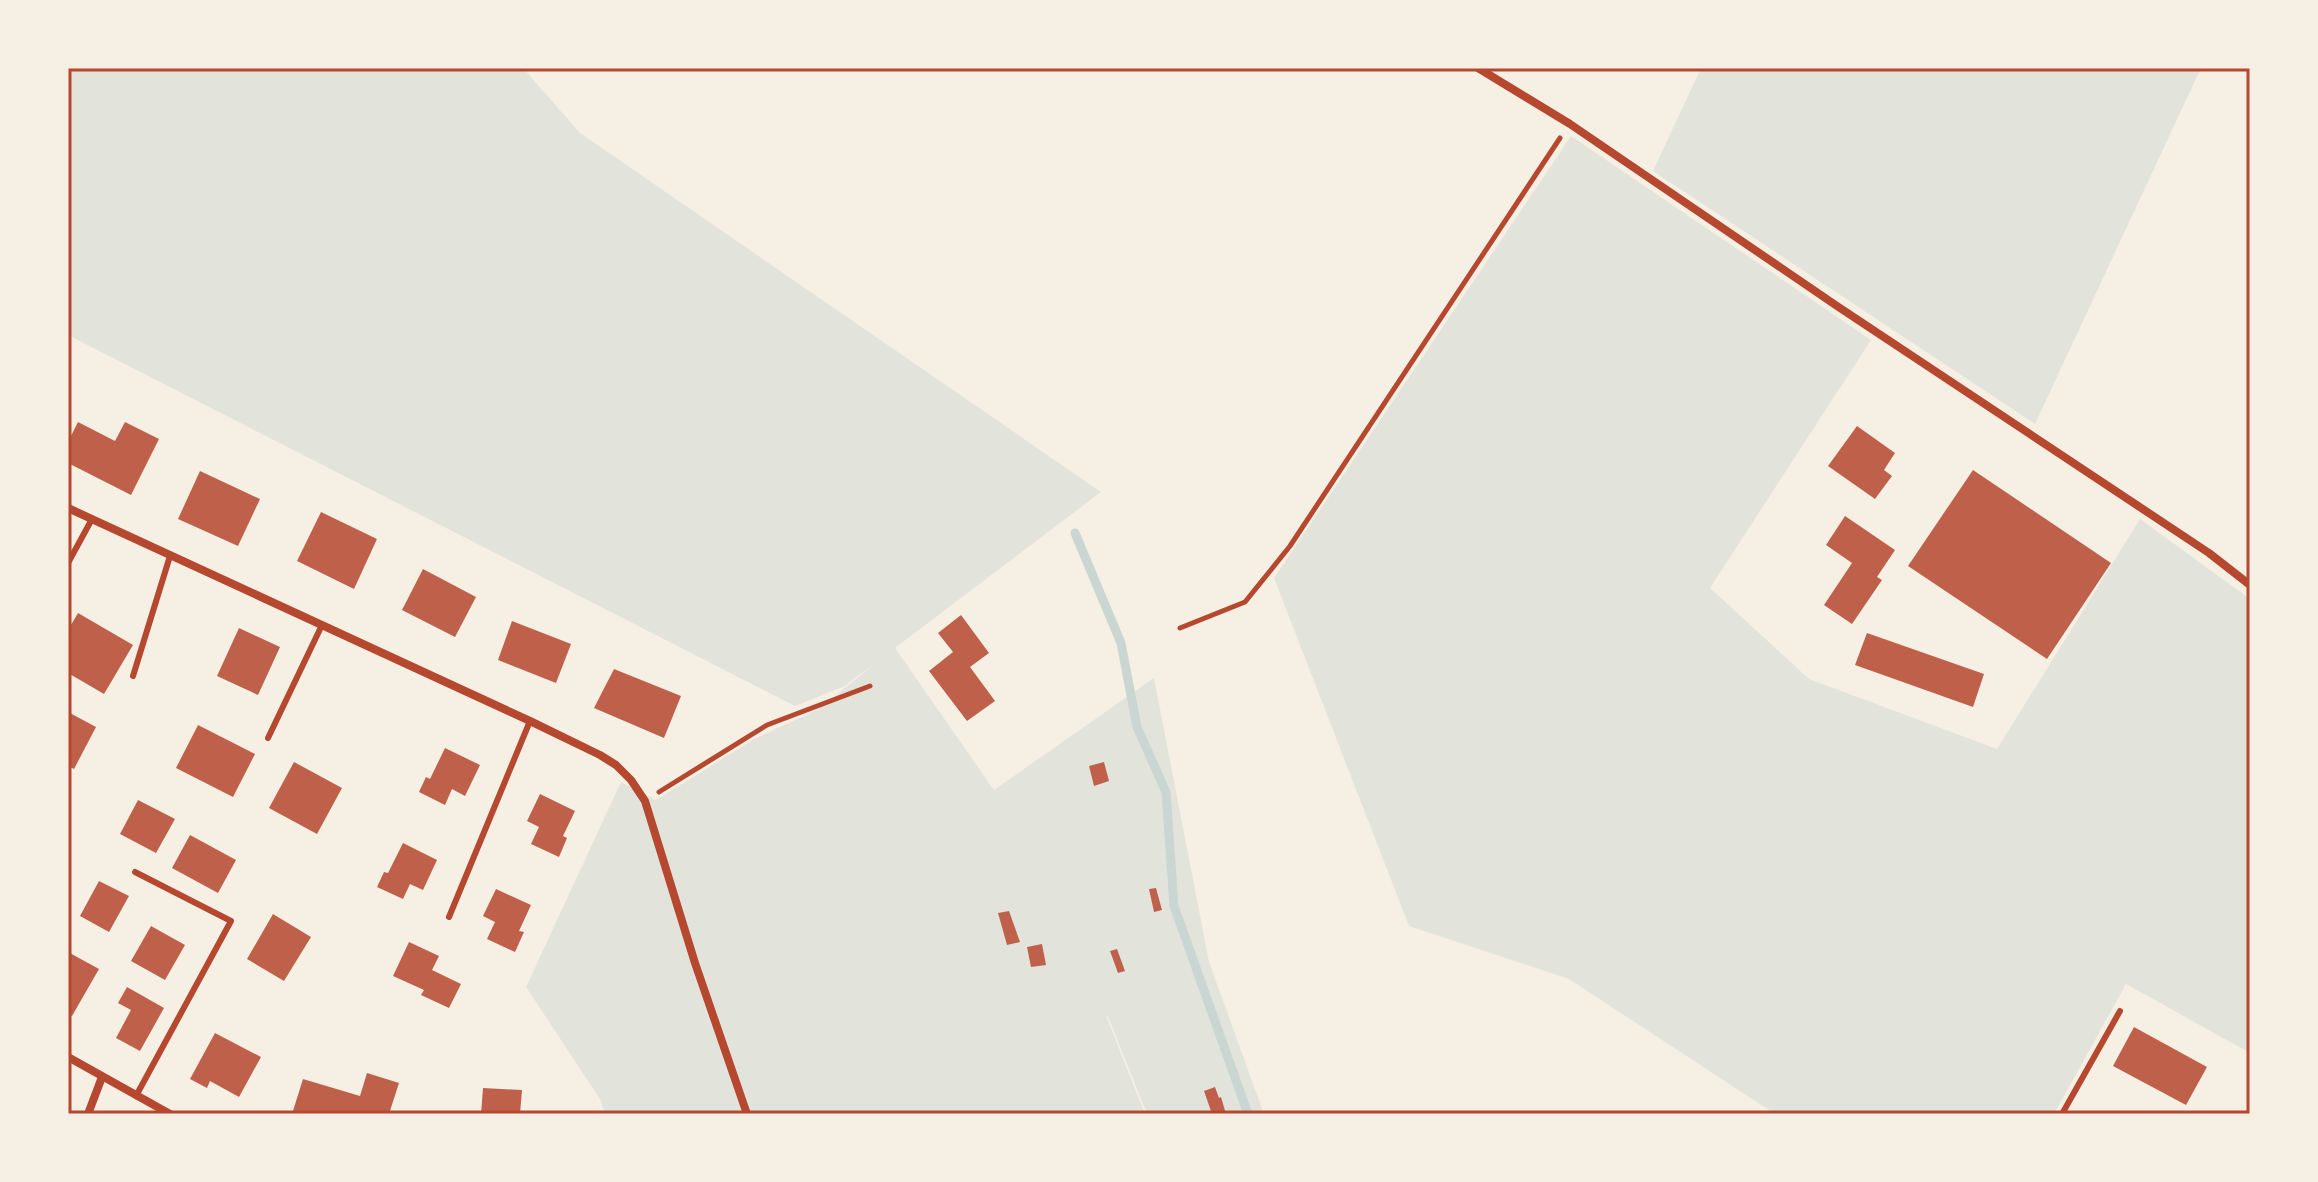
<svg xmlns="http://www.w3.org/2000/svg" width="2318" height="1182" viewBox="0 0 2318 1182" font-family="'Work Sans',sans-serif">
	<rect width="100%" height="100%" fill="#f6efe4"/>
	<g fill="#e2e4dc">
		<path d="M 68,68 L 523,68 L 580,133 L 1101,492 L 895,648 L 994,790 L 1154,678 L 1209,962 L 1264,1114 L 1147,1114 L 1107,1014 L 1107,1018 L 1145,1114 L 605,1114 L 600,1099 L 526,987 L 621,782 L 656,800 L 754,739 L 819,709 L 877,662 L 843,687 L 795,706 L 68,335 Z"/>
		<path d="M 1701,68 L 2201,68 L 2035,424 L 1653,171 Z"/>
		<path d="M 1571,136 L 1871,340 L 1710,588 L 1809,679 L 1997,749 L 2140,519 L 2250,599 L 2250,1053 L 2126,984 L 2054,1114 L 1775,1114 L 1569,979 L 1409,926 L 1274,578 Z"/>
	</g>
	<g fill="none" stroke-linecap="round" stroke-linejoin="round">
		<path stroke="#c9d6d2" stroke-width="9" d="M 1075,533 L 1121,643 L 1137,727 L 1166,792 L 1174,906 L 1248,1114"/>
	</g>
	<g fill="#bf614a">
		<path d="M 78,422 L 115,441 L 125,422 L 159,439 L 131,495 L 68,463 L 68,442 Z"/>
		<path d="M 1857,426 L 1895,453 L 1884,470 L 1892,476 L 1875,499 L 1828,466 Z"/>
		<path d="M 1973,470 L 2111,563 L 2047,659 L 1908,566 Z"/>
		<path d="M 200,471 L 260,499 L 238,546 L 178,519 Z"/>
		<path d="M 321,512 L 377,539 L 354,589 L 297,561 Z"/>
		<path d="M 1845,516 L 1895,550 L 1877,577 L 1882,580 L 1852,624 L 1824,605 L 1852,563 L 1826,545 Z"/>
		<path d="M 423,569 L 476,597 L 455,637 L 402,610 Z"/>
		<path d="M 78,613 L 133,645 L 104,694 L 68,673 L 68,630 Z"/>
		<path d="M 961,615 L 989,653 L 970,667 L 995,701 L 967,721 L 929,671 L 953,652 L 938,633 Z"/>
		<path d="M 512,621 L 571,644 L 556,683 L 498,660 Z"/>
		<path d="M 239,628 L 280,647 L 258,695 L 217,676 Z"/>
		<path d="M 1867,633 L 1984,674 L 1973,707 L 1855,665 Z"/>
		<path d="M 614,669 L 681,696 L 664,738 L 594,708 Z"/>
		<path d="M 68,712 L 96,727 L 74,769 L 68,766 Z"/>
		<path d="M 198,725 L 255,754 L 233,797 L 176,768 Z"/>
		<path d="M 445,748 L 480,765 L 465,796 L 452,789 L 445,805 L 419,792 L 426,777 L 430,779 Z"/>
		<path d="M 294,762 L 342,788 L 317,834 L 269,808 Z"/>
		<path d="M 1104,762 L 1109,781 L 1094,786 L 1089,766 Z"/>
		<path d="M 540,794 L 575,811 L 563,836 L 567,838 L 559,857 L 531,844 L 539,827 L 527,821 Z"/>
		<path d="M 138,800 L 175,819 L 156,853 L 120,834 Z"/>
		<path d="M 190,835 L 236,860 L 218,893 L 172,868 Z"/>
		<path d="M 403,843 L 437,860 L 423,890 L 410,884 L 403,899 L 377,887 L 384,872 L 388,873 Z"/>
		<path d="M 99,881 L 129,896 L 109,932 L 80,916 Z"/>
		<path d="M 1156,888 L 1162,910 L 1154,912 L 1149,889 Z"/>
		<path d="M 496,889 L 531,905 L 519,931 L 524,932 L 515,952 L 487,939 L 495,922 L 483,916 Z"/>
		<path d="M 1009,911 L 1020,942 L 1007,945 L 998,913 Z"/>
		<path d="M 273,914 L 311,937 L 284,981 L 247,959 Z"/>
		<path d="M 151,926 L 185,945 L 165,980 L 131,961 Z"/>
		<path d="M 409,942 L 439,956 L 432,970 L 461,984 L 449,1008 L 421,995 L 424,990 L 393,976 Z"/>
		<path d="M 1042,944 L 1046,965 L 1031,967 L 1027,947 Z"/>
		<path d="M 1117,949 L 1125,971 L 1118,973 L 1110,951 Z"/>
		<path d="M 68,952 L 99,969 L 72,1016 L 68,1014 Z"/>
		<path d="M 127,987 L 164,1008 L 140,1051 L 116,1038 L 131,1010 L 118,1003 Z"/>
		<path d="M 2134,1027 L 2207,1067 L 2186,1105 L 2113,1066 Z"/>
		<path d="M 215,1033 L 261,1057 L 239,1097 L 210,1081 L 207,1088 L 190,1079 Z"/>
		<path d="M 367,1073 L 399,1083 L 389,1114 L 292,1114 L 303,1079 L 360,1096 Z"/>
		<path d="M 1215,1087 L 1219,1098 L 1221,1097 L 1226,1114 L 1212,1114 L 1204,1091 Z"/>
		<path d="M 483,1088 L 522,1090 L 520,1114 L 481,1114 Z"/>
	</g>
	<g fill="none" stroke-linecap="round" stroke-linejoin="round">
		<g stroke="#b5482f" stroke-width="5">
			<path d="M 1180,628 L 1245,602 L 1290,546 L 1560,138"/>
			<path d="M 659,792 L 767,725 L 870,686"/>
		</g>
		<g stroke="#b5482f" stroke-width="6">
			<path d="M 68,563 L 92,519"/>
			<path d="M 133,676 L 170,556"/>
			<path d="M 268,738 L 322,625"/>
			<path d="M 135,872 L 231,921 L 136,1096"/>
			<path d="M 449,917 L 530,721"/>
			<path d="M 2062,1114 L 2120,1011"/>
		</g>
		<g stroke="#b5482f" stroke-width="8">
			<path d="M 1478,68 L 1570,124 L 1837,306 L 2209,553 L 2250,585"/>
			<path d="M 68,508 L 530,721 L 600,755 L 616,765 L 631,780 L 645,801 L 695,963 L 747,1114"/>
			<path d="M 68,1057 L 170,1114"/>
			<path d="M 88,1114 L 102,1077"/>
		</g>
	</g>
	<rect width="2318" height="1182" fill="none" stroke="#f6efe4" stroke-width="140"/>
	<rect x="70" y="70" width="2178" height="1042" fill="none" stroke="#b5482f" stroke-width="3"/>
</svg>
